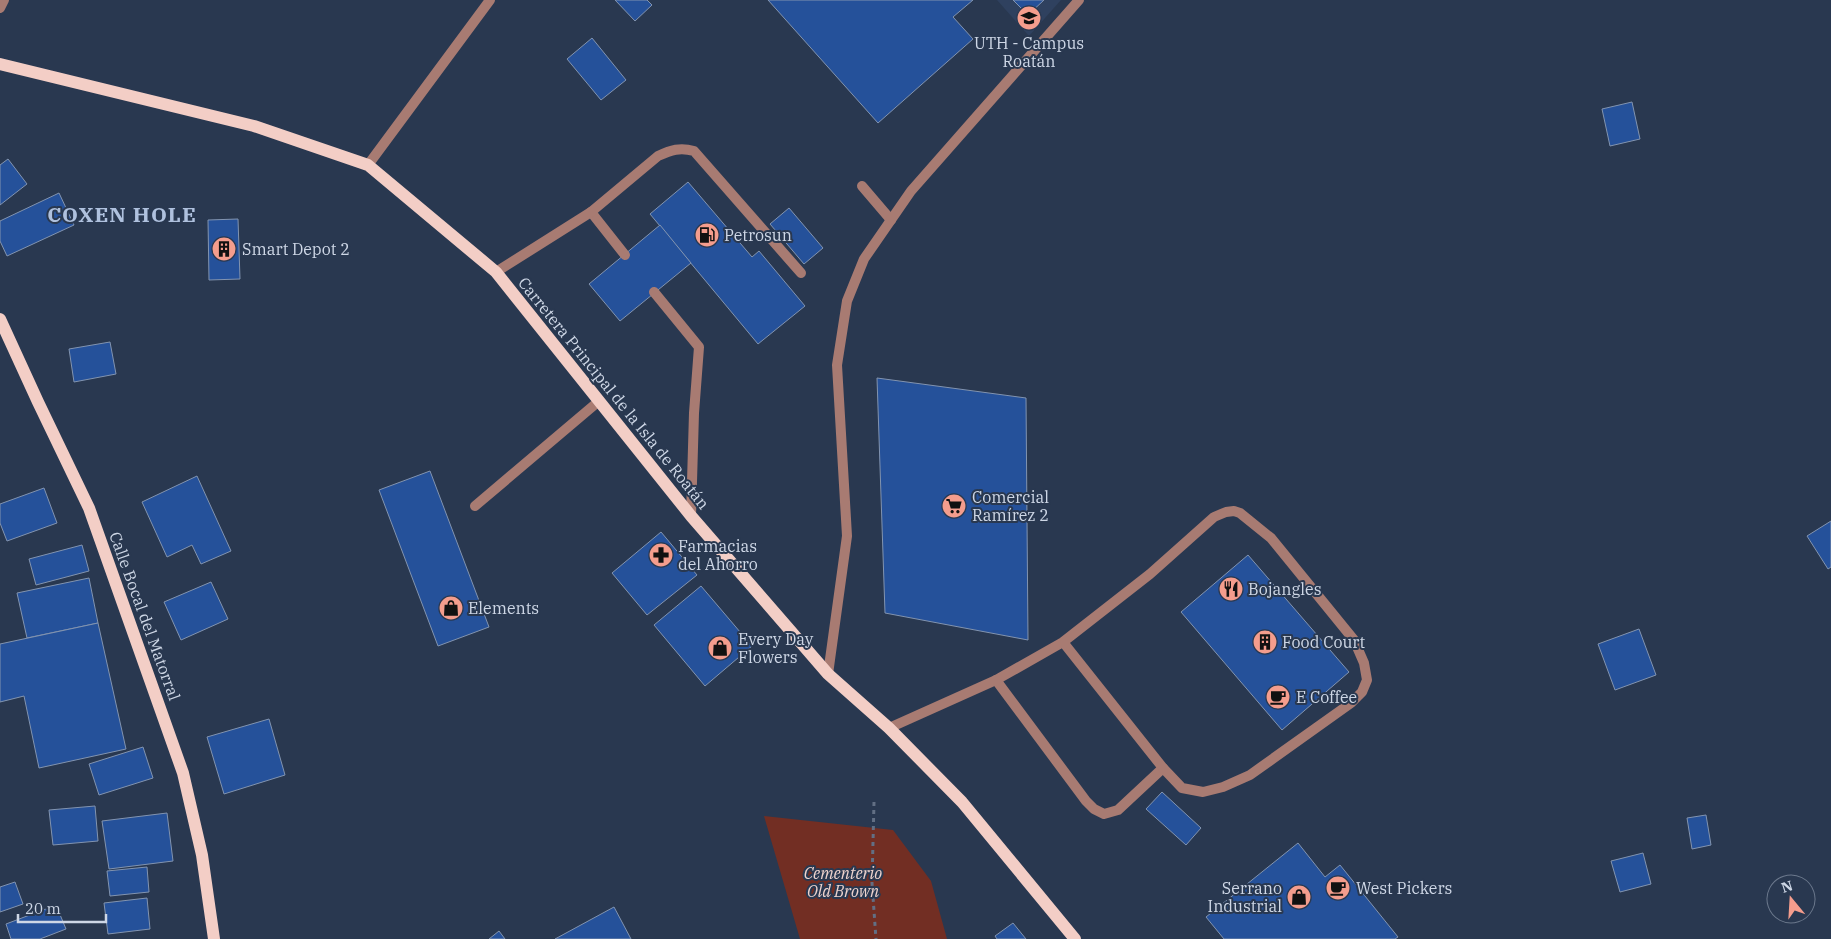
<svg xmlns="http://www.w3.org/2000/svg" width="1831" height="939" viewBox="0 0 1831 939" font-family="'IBM Plex Serif',serif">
	<rect width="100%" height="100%" fill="#293850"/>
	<path fill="#2f415f" d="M 997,0 L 1061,0 L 1029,36 Z"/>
	<path fill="#722e23" d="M 764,816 L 893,830 L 931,881 L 947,939 L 800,939 Z"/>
	<g fill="#25519a" stroke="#8294b0">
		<path d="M 615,0 L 647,0 L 652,5 L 635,21 Z"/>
		<path d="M 768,0 L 973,0 L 953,17 L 973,39 L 878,123 Z"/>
		<path d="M 1013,0 L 1044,0 L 1028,15 Z"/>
		<path d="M 592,38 L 626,80 L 601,100 L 567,59 Z"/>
		<path d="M 1632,102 L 1640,139 L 1610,146 L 1602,109 Z"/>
		<path d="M 8,159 L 27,184 L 0,205 L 0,165 Z"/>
		<path d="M 688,182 L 752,257 L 759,251 L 805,306 L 758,344 L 650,214 Z"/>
		<path d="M 59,193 L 74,225 L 7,256 L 0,241 L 0,221 Z"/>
		<path d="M 789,208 L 823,248 L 804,264 L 770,224 Z"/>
		<path d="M 238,219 L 240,279 L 209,280 L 208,220 Z"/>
		<path d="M 660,225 L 691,263 L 620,321 L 589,284 Z"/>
		<path d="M 110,342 L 116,374 L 74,382 L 69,349 Z"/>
		<path d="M 877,378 L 1026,398 L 1028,640 L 885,613 Z"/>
		<path d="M 430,471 L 489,627 L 438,646 L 379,490 Z"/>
		<path d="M 197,476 L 231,551 L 201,564 L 192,545 L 167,557 L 142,502 Z"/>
		<path d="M 44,488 L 57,523 L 7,541 L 0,523 L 0,504 Z"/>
		<path d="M 1831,521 L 1831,567 L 1828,569 L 1807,536 Z"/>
		<path d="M 661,532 L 697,575 L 647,615 L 612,573 Z"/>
		<path d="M 82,545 L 89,571 L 36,585 L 29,559 Z"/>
		<path d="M 1248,555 L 1349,672 L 1282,730 L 1181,612 Z"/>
		<path d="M 89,578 L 98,623 L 27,638 L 17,593 Z"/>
		<path d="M 211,582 L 228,619 L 181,640 L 164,602 Z"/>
		<path d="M 701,586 L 752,646 L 705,686 L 654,625 Z"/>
		<path d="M 98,623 L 126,749 L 39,768 L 24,696 L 0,702 L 0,644 Z"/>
		<path d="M 1639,629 L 1656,675 L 1615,690 L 1598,644 Z"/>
		<path d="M 269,719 L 285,775 L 224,794 L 207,737 Z"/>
		<path d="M 143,747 L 153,778 L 99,795 L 89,764 Z"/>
		<path d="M 1162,792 L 1201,828 L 1186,845 L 1146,809 Z"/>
		<path d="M 95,806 L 98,841 L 53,845 L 49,810 Z"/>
		<path d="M 167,813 L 173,861 L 109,869 L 102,821 Z"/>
		<path d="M 1706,815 L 1711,845 L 1692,849 L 1687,818 Z"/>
		<path d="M 1298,843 L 1325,877 L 1340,865 L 1398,937 L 1395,939 L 1224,939 L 1206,917 Z"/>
		<path d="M 1643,853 L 1651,884 L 1620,892 L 1611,861 Z"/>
		<path d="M 147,867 L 149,892 L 110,896 L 107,871 Z"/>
		<path d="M 15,882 L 23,904 L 0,912 L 0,887 Z"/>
		<path d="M 147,898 L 150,929 L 108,934 L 104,903 Z"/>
		<path d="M 56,905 L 66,929 L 40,939 L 11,939 L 6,924 Z"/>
		<path d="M 614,907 L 631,939 L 555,939 Z"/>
		<path d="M 1013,923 L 1026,939 L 997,939 L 995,936 Z"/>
		<path d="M 499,931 L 505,939 L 489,939 Z"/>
	</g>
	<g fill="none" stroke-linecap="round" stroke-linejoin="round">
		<path stroke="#626f84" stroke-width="3" stroke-dasharray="4 4" stroke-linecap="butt" d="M 874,802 L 872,883 L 876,939"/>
		<g stroke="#a87b72" stroke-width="10">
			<path d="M 0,8 L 4,0"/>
			<path d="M 862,186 L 891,220"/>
			<path d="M 591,212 L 625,255"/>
			<path d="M 496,272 L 591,212 L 658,156 C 671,150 680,147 694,151 L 801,273"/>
			<path d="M 654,292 L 699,347 L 694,413 L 691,516"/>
			<path d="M 475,506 L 599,401"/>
			<path d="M 996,680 L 1086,801 L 1094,809 L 1104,814 L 1118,810 L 1163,768"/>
			<path d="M 889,728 L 996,680 L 1063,642 L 1150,574 L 1214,517 L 1226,512 L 1234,511 L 1240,513 L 1271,538 L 1354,640 L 1364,663 L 1367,680 L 1362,692 L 1351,703 L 1250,775 L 1223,787 L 1203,792 L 1182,788 L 1163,768 L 1063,642"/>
		</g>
		<g stroke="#a87b72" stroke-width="10">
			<path d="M 368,165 L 490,0"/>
			<path d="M 828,674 L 847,536 L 837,365 L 847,301 L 864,259 L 911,191 L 1079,0"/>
		</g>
		<g stroke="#f3cec6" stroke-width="12">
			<path d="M 0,64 L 254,126 L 368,165 L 496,272 L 691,516 L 828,674 L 889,728 L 962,802 L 1075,939"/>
			<path d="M 0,319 L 38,402 L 89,508 L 183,773 L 202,855 L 214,939"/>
		</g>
	</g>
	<defs>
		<symbol id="university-disc" viewBox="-11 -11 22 22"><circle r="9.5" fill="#f49d8d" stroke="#293850"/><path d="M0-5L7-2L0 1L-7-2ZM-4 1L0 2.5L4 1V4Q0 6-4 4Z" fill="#111"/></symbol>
		<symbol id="fuel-disc" viewBox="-11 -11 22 22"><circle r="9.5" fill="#f49d8d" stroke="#293850"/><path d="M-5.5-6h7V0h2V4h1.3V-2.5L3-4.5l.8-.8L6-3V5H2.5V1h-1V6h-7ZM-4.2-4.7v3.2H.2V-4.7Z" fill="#111"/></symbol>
		<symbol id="building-disc" viewBox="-11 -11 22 22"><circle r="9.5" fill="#f49d8d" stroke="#293850"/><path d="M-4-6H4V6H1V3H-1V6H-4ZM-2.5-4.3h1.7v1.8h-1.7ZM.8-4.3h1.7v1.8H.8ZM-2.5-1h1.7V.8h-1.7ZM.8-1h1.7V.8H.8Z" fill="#111"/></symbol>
		<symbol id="supermarket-disc" viewBox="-11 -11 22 22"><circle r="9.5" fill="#f49d8d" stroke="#293850"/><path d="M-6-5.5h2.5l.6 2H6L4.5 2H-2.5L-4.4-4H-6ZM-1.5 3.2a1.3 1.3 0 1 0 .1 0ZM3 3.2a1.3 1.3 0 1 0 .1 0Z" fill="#111"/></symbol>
		<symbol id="pharmacy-disc" viewBox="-11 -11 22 22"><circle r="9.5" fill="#f49d8d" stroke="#293850"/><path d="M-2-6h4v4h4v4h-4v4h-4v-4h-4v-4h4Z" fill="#111"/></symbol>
		<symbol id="restaurant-disc" viewBox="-11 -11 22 22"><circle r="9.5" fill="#f49d8d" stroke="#293850"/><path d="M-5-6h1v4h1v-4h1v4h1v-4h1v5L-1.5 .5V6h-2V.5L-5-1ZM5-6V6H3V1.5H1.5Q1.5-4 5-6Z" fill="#111"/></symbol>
		<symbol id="shop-disc" viewBox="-11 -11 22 22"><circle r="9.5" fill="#f49d8d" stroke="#293850"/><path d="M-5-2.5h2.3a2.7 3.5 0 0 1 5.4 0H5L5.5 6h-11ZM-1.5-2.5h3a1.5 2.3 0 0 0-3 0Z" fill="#111"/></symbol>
		<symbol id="cafe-disc" viewBox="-11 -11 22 22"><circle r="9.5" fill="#f49d8d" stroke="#293850"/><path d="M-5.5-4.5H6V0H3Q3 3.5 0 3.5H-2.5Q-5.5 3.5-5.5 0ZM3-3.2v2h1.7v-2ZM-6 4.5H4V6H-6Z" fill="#111"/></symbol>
	</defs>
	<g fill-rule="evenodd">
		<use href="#university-disc" x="1015" y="4" width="28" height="28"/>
		<use href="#fuel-disc" x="693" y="221" width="28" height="28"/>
		<use href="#building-disc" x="210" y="235" width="28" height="28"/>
		<use href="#supermarket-disc" x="940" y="492" width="28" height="28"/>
		<use href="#pharmacy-disc" x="647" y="541" width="28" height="28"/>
		<use href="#restaurant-disc" x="1217" y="575" width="28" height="28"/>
		<use href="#shop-disc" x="437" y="594" width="28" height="28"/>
		<use href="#building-disc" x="1251" y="628" width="28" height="28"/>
		<use href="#shop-disc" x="706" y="634" width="28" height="28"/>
		<use href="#cafe-disc" x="1264" y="683" width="28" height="28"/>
		<use href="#cafe-disc" x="1324" y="874" width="28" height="28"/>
		<use href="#shop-disc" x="1285" y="883" width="28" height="28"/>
	</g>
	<g text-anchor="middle" stroke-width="4" stroke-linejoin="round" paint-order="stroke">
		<g font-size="16" fill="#ced7e6" stroke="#293850" text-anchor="start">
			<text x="1029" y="49" text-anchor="middle">UTH - Campus<tspan x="1029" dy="18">Roatán</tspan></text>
			<text x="724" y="241">Petrosun</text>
			<text x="242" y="255">Smart Depot 2</text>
			<text x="972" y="503">Comercial<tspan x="972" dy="18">Ramírez 2</tspan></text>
			<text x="678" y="552">Farmacias<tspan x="678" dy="18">del Ahorro</tspan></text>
			<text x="1248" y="595">Bojangles</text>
			<text x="468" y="614">Elements</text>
			<text x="738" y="645">Every Day<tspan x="738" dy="18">Flowers</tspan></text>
			<text x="1282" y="648">Food Court</text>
			<text x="1296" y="703">E Coffee</text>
			<text x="1282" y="894" text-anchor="end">Serrano<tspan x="1282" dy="18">Industrial</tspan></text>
			<text x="1356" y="894">West Pickers</text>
		</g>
		<g font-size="16" fill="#ced7e6" stroke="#293850">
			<text transform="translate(614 393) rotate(51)" y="6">Carretera Principal de la Isla de Roatán</text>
			<text transform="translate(145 616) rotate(70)" y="6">Calle Bocal del Matorral</text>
		</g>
		<g font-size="16" font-style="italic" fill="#efd4ce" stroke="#293850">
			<text x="843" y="879">Cementerio<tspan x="843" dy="18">Old Brown</tspan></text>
		</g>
		<g font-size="21" font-weight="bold" letter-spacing="1" fill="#afc1de" stroke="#293850">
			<text x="122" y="222">COXEN HOLE</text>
		</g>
	</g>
	<g transform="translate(1791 899) rotate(342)"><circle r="24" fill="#293850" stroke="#6b788c"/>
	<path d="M0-4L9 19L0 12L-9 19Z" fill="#f49d8d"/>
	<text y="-8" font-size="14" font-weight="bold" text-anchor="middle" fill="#ced7e6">N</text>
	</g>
	<path d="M18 914v8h88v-8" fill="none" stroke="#ced7e6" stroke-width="2.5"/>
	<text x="25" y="914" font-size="15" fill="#ced7e6" stroke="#293850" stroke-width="4" paint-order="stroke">20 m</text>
</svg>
